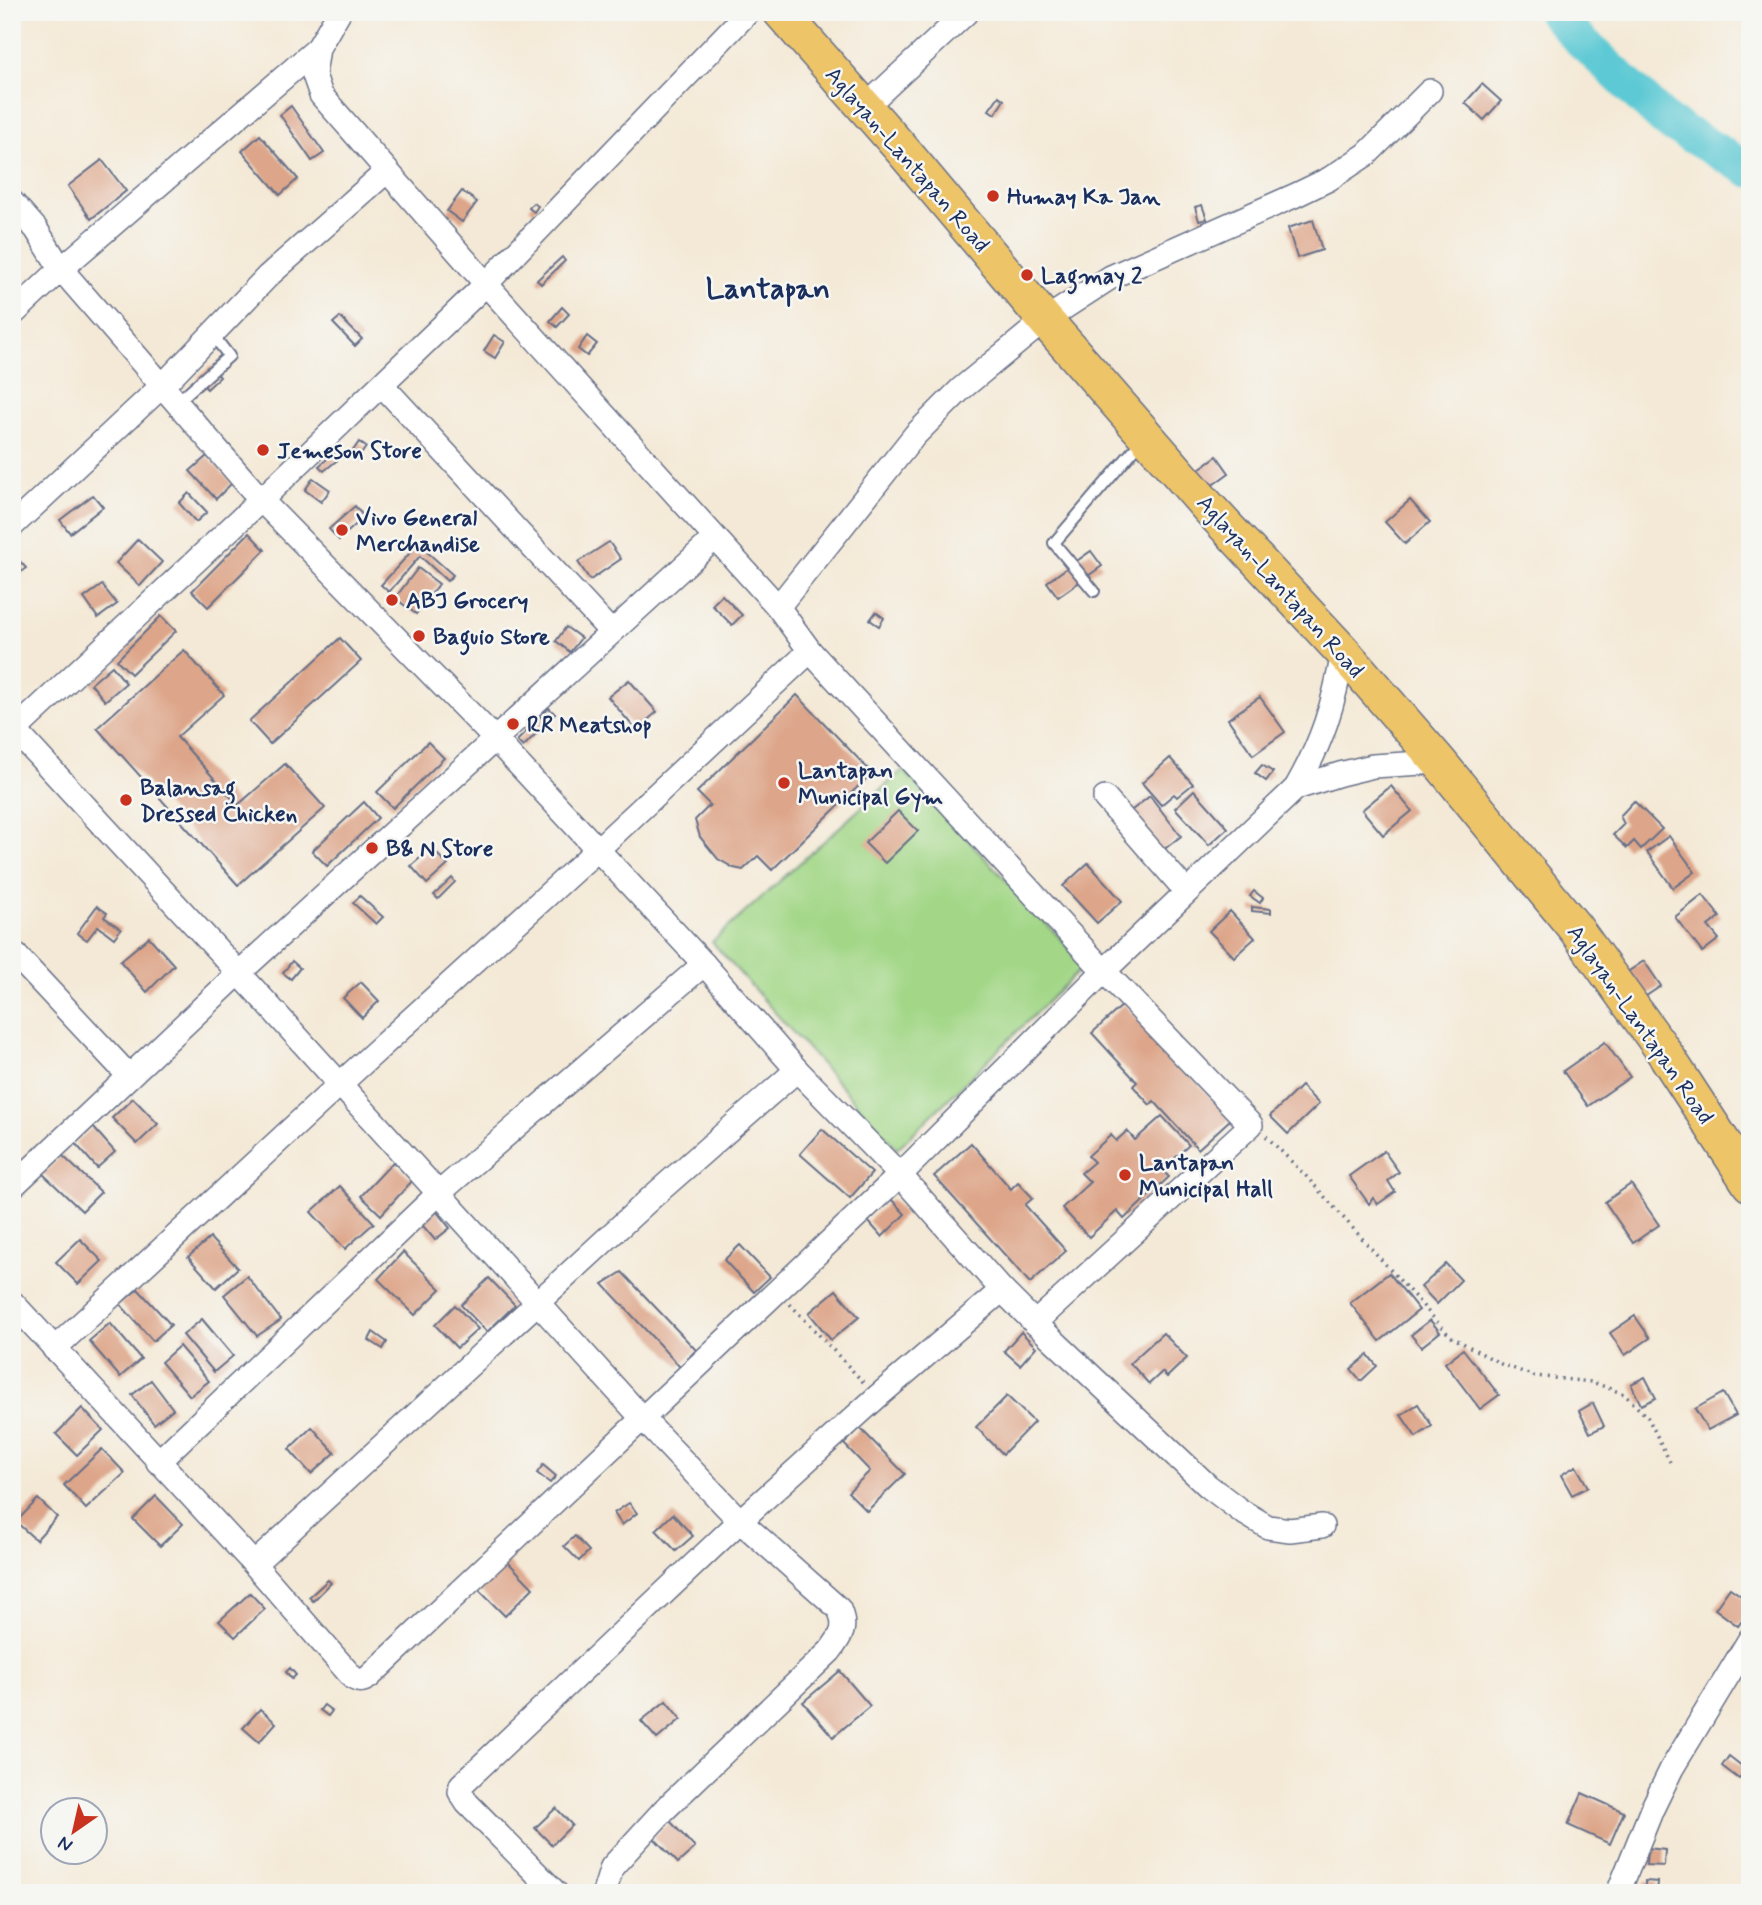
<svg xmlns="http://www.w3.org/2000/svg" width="1762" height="1905" viewBox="0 0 1762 1905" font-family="Mynerve,sans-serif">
	<rect width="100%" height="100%" fill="#f6f6f2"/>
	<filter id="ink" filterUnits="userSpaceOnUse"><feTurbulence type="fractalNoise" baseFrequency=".0143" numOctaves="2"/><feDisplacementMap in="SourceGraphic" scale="14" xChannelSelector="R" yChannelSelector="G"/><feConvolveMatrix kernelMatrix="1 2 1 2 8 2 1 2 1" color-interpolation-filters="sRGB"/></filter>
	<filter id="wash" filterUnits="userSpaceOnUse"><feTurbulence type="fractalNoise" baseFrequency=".00686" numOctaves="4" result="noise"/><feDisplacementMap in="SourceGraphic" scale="28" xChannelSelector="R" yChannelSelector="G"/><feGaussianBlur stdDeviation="1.57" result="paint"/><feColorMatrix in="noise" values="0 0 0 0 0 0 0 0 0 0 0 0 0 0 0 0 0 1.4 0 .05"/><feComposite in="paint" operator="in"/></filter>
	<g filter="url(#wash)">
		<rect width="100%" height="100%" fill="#f4e9d6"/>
		<path fill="#a3d787" stroke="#5f8372" stroke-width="2" d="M 903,770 L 1085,965 L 897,1149 L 712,942 Z"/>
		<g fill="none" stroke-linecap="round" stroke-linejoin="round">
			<path stroke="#5dc9d4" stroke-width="35" d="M 1554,12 L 1575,35 L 1667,122 L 1750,170"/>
		</g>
		<g id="blocks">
			<g fill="#dda589">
				<path d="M 1482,84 L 1501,101 L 1484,120 L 1465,103 Z"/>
				<path d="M 999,96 L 1004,100 L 995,114 L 989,110 Z"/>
				<path d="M 291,106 L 324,153 L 312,161 L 280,115 Z"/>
				<path d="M 260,135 L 298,179 L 280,195 L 242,151 Z"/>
				<path d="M 102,160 L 126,191 L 91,219 L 68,186 Z"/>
				<path d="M 462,191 L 477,202 L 462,222 L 447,211 Z"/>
				<path d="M 533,203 L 538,206 L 534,212 L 529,208 Z"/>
				<path d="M 1202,205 L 1207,219 L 1199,221 L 1195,207 Z"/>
				<path d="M 1313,220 L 1322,250 L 1297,258 L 1288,228 Z"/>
				<path d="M 562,257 L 565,261 L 541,284 L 537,280 Z"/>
				<path d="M 562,307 L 569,314 L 557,327 L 550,321 Z"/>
				<path d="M 340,317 L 362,339 L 355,346 L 333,323 Z"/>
				<path d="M 494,335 L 505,342 L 495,358 L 484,351 Z"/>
				<path d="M 587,336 L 597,344 L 587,356 L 578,349 Z"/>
				<path d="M 211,366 L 220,377 L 207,389 L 197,378 Z"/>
				<path d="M 359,442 L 366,447 L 357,460 L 350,455 Z"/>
				<path d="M 336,451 L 341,457 L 324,471 L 319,466 Z"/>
				<path d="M 207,456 L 232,483 L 216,499 L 190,471 Z"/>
				<path d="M 1217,456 L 1229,473 L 1211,486 L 1199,469 Z"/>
				<path d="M 313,478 L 330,490 L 321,502 L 305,490 Z"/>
				<path d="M 189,493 L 207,512 L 196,522 L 179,503 Z"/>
				<path d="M 93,495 L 103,507 L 70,533 L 60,520 Z"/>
				<path d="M 1410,500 L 1430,522 L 1405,544 L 1385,522 Z"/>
				<path d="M 355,506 L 364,517 L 339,540 L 329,529 Z"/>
				<path d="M 249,533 L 265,550 L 208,607 L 192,591 Z"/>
				<path d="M 138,539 L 162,562 L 140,586 L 116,563 Z"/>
				<path d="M 609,542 L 621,559 L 590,580 L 578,562 Z"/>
				<path d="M 418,544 L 453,575 L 447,581 L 420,556 L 389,592 L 381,585 Z"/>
				<path d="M 1091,551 L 1102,566 L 1058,597 L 1047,582 Z"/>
				<path d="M 14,555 L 26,568 L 20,573 L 12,564 L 12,556 Z"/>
				<path d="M 418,568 L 439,584 L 416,614 L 395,598 Z"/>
				<path d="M 102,585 L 117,604 L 98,618 L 84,598 Z"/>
				<path d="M 722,595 L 742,615 L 732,625 L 712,605 Z"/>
				<path d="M 876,612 L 884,618 L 879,626 L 870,620 Z"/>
				<path d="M 161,616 L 176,631 L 131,674 L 117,660 Z"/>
				<path d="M 566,627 L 581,638 L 570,652 L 556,641 Z"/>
				<path d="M 340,638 L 361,661 L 270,744 L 249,721 Z"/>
				<path d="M 184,650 L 224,695 L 177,737 L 238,805 L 285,764 L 325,808 L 238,885 L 97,728 Z"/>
				<path d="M 112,666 L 126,683 L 105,701 L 91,684 Z"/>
				<path d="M 629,680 L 657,712 L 636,730 L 608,697 Z"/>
				<path d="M 797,695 L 872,773 L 772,870 L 758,856 L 743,870 L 734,868 L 718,859 L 700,837 L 695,820 L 710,805 L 697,792 Z"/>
				<path d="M 1260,697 L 1285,732 L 1253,755 L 1228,719 Z"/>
				<path d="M 549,708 L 555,714 L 523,747 L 517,741 Z"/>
				<path d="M 428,742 L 444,758 L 393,808 L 377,792 Z"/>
				<path d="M 1170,758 L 1193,784 L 1177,797 L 1174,794 L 1161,805 L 1142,783 Z"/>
				<path d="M 1262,765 L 1273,772 L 1266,781 L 1255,773 Z"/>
				<path d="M 1391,786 L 1412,811 L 1383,835 L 1362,810 Z"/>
				<path d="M 1194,790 L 1228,828 L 1209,845 L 1175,808 Z"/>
				<path d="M 1150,796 L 1181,836 L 1158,854 L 1127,814 Z"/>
				<path d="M 1634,801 L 1662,829 L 1641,849 L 1634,841 L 1627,848 L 1613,835 L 1624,824 L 1620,816 Z"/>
				<path d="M 364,802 L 378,818 L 327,866 L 312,851 Z"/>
				<path d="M 898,811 L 918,831 L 885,863 L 865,843 Z"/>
				<path d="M 1669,836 L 1695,872 L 1673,888 L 1647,852 Z"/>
				<path d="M 431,848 L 448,865 L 427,884 L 411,866 Z"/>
				<path d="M 1088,863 L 1122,901 L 1097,923 L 1063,886 Z"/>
				<path d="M 452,878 L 455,882 L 438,899 L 434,895 Z"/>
				<path d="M 1254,891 L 1263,898 L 1260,903 L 1250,896 Z"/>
				<path d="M 1703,895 L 1720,917 L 1708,926 L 1719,939 L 1702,952 L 1675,917 Z"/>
				<path d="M 360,896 L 383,917 L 376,924 L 353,903 Z"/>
				<path d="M 97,906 L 107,913 L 104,917 L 121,929 L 114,938 L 98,926 L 87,940 L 77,933 Z"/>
				<path d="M 1252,907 L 1271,909 L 1271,913 L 1252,911 Z"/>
				<path d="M 1230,911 L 1255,938 L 1234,957 L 1209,931 Z"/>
				<path d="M 149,937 L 174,965 L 147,992 L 120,961 Z"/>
				<path d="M 292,961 L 300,968 L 291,979 L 283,973 Z"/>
				<path d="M 1644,961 L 1661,986 L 1643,998 L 1626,973 Z"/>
				<path d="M 361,982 L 379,1001 L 362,1018 L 343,998 Z"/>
				<path d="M 1124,1004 L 1231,1119 L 1198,1149 L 1154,1101 L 1150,1105 L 1133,1086 L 1137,1082 L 1092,1033 Z"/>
				<path d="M 1605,1042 L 1630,1077 L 1588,1106 L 1563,1071 Z"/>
				<path d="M 1301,1086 L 1319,1104 L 1288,1134 L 1270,1116 Z"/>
				<path d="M 133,1098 L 158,1124 L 137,1144 L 112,1118 Z"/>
				<path d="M 1162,1116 L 1189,1145 L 1162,1170 L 1169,1177 L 1124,1219 L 1117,1211 L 1089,1237 L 1062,1208 L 1090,1182 L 1081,1173 L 1094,1162 L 1088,1156 L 1111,1135 L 1116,1141 L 1127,1131 L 1135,1140 Z"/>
				<path d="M 93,1127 L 115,1152 L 97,1168 L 75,1143 Z"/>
				<path d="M 822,1129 L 872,1173 L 850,1198 L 800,1154 Z"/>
				<path d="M 971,1143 L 1011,1189 L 1018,1182 L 1033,1198 L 1025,1205 L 1066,1251 L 1030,1283 L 934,1176 Z"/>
				<path d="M 1384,1151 L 1399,1172 L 1388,1181 L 1395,1192 L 1378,1204 L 1373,1198 L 1369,1204 L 1349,1176 Z"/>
				<path d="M 62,1155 L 101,1192 L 82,1211 L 43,1174 Z"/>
				<path d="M 393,1162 L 413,1180 L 381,1215 L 361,1196 Z"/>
				<path d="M 1631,1184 L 1659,1225 L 1633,1243 L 1605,1202 Z"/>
				<path d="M 340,1186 L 374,1223 L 345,1249 L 311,1212 Z"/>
				<path d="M 891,1199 L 905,1214 L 882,1237 L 868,1221 Z"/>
				<path d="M 433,1207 L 450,1228 L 435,1240 L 418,1220 Z"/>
				<path d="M 210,1238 L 238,1268 L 216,1288 L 188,1257 Z"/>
				<path d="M 80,1239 L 102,1261 L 78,1284 L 56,1262 Z"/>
				<path d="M 740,1245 L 770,1277 L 754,1292 L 724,1260 Z"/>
				<path d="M 403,1252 L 441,1289 L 415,1315 L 378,1279 Z"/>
				<path d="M 1446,1264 L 1461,1280 L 1437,1304 L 1421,1287 Z"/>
				<path d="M 622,1272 L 696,1350 L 680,1367 L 603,1284 Z"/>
				<path d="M 1389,1273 L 1419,1310 L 1380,1341 L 1350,1303 Z"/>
				<path d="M 247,1276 L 281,1320 L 257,1336 L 224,1295 Z"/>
				<path d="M 489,1278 L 515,1305 L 487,1332 L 461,1305 Z"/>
				<path d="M 138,1289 L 171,1325 L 153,1341 L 120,1304 Z"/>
				<path d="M 836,1290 L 859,1317 L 831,1340 L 809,1313 Z"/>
				<path d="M 455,1305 L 478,1329 L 457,1348 L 435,1325 Z"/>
				<path d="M 1635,1316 L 1650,1338 L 1625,1355 L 1610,1333 Z"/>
				<path d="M 202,1319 L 233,1356 L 214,1372 L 183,1335 Z"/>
				<path d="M 1430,1320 L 1440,1332 L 1421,1347 L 1411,1335 Z"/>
				<path d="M 110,1323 L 141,1359 L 120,1377 L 89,1341 Z"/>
				<path d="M 373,1332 L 387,1342 L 383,1349 L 369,1340 Z"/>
				<path d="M 1021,1332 L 1036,1347 L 1020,1365 L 1004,1351 Z"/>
				<path d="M 1163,1333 L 1187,1358 L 1167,1377 L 1162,1372 L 1149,1384 L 1130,1363 Z"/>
				<path d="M 179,1346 L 209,1381 L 190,1396 L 161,1362 Z"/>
				<path d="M 1463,1349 L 1499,1395 L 1480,1409 L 1445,1363 Z"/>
				<path d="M 1368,1355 L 1377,1366 L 1361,1381 L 1351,1369 Z"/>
				<path d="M 1645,1377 L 1656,1398 L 1641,1405 L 1631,1384 Z"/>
				<path d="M 151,1380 L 173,1409 L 154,1424 L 132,1395 Z"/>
				<path d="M 1723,1393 L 1736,1415 L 1708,1430 L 1695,1409 Z"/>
				<path d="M 1007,1396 L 1034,1422 L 1003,1454 L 976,1427 Z"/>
				<path d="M 1593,1403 L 1604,1426 L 1590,1433 L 1579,1411 Z"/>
				<path d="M 1418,1404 L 1432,1426 L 1416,1437 L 1401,1415 Z"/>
				<path d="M 82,1408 L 103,1430 L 77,1455 L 56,1434 Z"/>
				<path d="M 312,1427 L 335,1453 L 311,1474 L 289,1449 Z"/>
				<path d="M 860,1428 L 905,1474 L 867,1511 L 848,1492 L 870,1471 L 844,1444 Z"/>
				<path d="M 102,1449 L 125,1473 L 86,1509 L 64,1485 Z"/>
				<path d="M 543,1465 L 556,1476 L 550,1483 L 537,1473 Z"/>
				<path d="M 1576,1466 L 1588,1487 L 1572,1495 L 1561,1475 Z"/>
				<path d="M 156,1496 L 183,1524 L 160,1546 L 133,1519 Z"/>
				<path d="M 38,1499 L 57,1517 L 36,1540 L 16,1522 Z"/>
				<path d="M 629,1503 L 637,1513 L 622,1525 L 614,1513 Z"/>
				<path d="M 673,1514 L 693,1536 L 676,1551 L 656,1530 Z"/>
				<path d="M 575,1536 L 589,1551 L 579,1561 L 564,1546 Z"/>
				<path d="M 506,1560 L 533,1588 L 505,1616 L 477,1588 Z"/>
				<path d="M 328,1580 L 331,1583 L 313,1601 L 309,1597 Z"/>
				<path d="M 1730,1588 L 1750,1602 L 1750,1610 L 1738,1626 L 1715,1609 Z"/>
				<path d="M 250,1593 L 265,1609 L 235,1637 L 219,1621 Z"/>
				<path d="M 290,1668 L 296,1675 L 292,1679 L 286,1672 Z"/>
				<path d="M 840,1671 L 870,1706 L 833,1737 L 803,1702 Z"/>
				<path d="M 666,1701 L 681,1719 L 657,1739 L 641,1721 Z"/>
				<path d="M 324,1705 L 332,1711 L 328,1716 L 320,1710 Z"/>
				<path d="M 260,1709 L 276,1723 L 259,1742 L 243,1728 Z"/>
				<path d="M 1729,1756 L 1747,1770 L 1739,1779 L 1722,1766 Z"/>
				<path d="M 1582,1793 L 1624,1812 L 1610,1844 L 1568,1825 Z"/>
				<path d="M 556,1808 L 572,1825 L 552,1845 L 535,1828 Z"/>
				<path d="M 670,1821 L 695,1848 L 678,1863 L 653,1837 Z"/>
				<path d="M 1647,1848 L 1665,1850 L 1664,1866 L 1646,1865 Z"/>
				<path d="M 1645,1881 L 1658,1882 L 1657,1893 L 1645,1893 Z"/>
			</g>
		</g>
	</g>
	<g filter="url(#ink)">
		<use href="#blocks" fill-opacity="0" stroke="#677088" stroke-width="2"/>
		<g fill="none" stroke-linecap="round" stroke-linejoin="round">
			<defs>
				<g id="service">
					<path d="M 177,402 L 229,356 L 212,334"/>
					<path d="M 1094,591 L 1054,543 L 1144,438"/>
				</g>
				<g id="minor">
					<path d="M 339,12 L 318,48 L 314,75 L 321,95 L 486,284 L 778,607 L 810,651 L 1104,971 L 1251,1125 L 1035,1323"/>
					<path d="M 865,107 L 967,12"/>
					<path d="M 12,202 L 36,229 L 61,269 L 261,500 L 494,738 L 704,964 L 797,1070 L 900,1175 L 1002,1290 L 1035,1323 L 1208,1486 L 1241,1511 L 1268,1527 L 1290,1530 L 1322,1526"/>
					<path d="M 12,315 L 61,269 L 318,48"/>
					<path d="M 382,385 L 611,632"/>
					<path d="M 12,526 L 163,385 L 268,276 L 387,171"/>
					<path d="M 778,607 L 915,435 L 961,389 L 1045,320 L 1111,277 L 1296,195 L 1329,179 L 1367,154 L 1430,91"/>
					<path d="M 12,727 L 262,998 L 643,1419 L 740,1521 L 839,1609 C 847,1628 842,1635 830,1651 L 664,1810 L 612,1867 L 604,1893"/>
					<path d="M 12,733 L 261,500 L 486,284 L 748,12"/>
					<path d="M 1296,788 L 1340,774 L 1373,766 L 1439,762"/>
					<path d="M 1105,798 L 1186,891"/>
					<path d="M 12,951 L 129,1076"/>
					<path d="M 12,1187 L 239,973 L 715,538"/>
					<path d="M 12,1302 L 254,1564 L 353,1678 C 360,1682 363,1681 369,1677 L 900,1175 L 1104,971 L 1296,788 C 1322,742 1334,705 1343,652"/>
					<path d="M 54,1349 L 340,1084 L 598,849 L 810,651"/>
					<path d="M 158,1462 L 438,1194 L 704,964"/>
					<path d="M 254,1564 L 651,1198 L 797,1070"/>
					<path d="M 556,1893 L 467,1803 L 460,1792 L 461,1785 L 740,1521 L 877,1397 L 1002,1290"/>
					<path d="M 1618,1893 L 1652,1809 L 1672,1768 L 1750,1639"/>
				</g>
				<path id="primary" d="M 781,12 L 905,153 L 1045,320 L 1208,507 L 1343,652 L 1439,762 L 1575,928 L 1660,1046 L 1750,1184"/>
			</defs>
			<use href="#service" stroke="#677088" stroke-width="14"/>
			<use href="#minor" stroke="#677088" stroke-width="26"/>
			<use href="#primary" stroke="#677088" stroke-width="38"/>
			<g stroke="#677088" stroke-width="3.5" stroke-dasharray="2 5" stroke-linecap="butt">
				<path d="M 1266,1136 L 1305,1175 L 1450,1336 L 1501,1364 L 1534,1376 L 1592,1382 L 1624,1394 L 1648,1418 L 1670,1462"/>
				<path d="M 790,1304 L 864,1383"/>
			</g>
			<use href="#service" stroke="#fff" stroke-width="10"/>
			<use href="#minor" stroke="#fff" stroke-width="23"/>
			<use href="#primary" stroke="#eec469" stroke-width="35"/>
		</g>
	</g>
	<g fill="#c8321e" stroke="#f6f6f2" stroke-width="2.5">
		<circle cx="993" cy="196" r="7"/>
		<circle cx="1027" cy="275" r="7"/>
		<circle cx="263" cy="450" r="7"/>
		<circle cx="342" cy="530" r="7"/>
		<circle cx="392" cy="600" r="7"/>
		<circle cx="419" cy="636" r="7"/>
		<circle cx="513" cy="724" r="7"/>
		<circle cx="784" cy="783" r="7"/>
		<circle cx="126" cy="800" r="7"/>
		<circle cx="372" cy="848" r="7"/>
		<circle cx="1125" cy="1175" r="7"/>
	</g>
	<g text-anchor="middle" stroke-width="5" stroke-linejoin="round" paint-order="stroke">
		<g font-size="23" fill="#1b2f5e" stroke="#f6f6f2">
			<text transform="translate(908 159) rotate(49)" y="8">Aglayan-Lantapan Road</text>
			<text transform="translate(1281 586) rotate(48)" y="8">Aglayan-Lantapan Road</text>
			<text transform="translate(1641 1024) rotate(55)" y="8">Aglayan-Lantapan Road</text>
		</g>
		<g font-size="23" font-weight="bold" fill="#1b2f5e" stroke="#f6f6f2" text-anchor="start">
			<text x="1007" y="204">Humay Ka Jan</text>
			<text x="1041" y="283">Lagmay 2</text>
			<text x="277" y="458">Jemeson Store</text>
			<text x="356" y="525">Vivo General<tspan x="356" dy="26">Merchandise</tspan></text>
			<text x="406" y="608">ABJ Grocery</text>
			<text x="433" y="644">Baguio Store</text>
			<text x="527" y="732">RR Meatshop</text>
			<text x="798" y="778">Lantapan<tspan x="798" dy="26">Municipal Gym</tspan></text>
			<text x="140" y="795">Balansag<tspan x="140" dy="26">Dressed Chicken</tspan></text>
			<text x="386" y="856">B&amp; N Store</text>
			<text x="1139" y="1170">Lantapan<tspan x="1139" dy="26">Municipal Hall</tspan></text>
		</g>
		<g font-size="30" font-weight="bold" fill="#1b2f5e" stroke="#f6f6f2">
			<text x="768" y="298">Lantapan</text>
		</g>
	</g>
	<rect width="1762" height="1905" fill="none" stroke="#f6f6f2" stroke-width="42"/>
	<g transform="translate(74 1831) rotate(214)"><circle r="33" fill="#f6f6f2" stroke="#9ea6b7" stroke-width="2"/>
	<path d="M0-5L12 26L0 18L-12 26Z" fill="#c8321e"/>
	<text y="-10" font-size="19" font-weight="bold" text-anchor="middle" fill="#1b2f5e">N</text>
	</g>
</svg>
